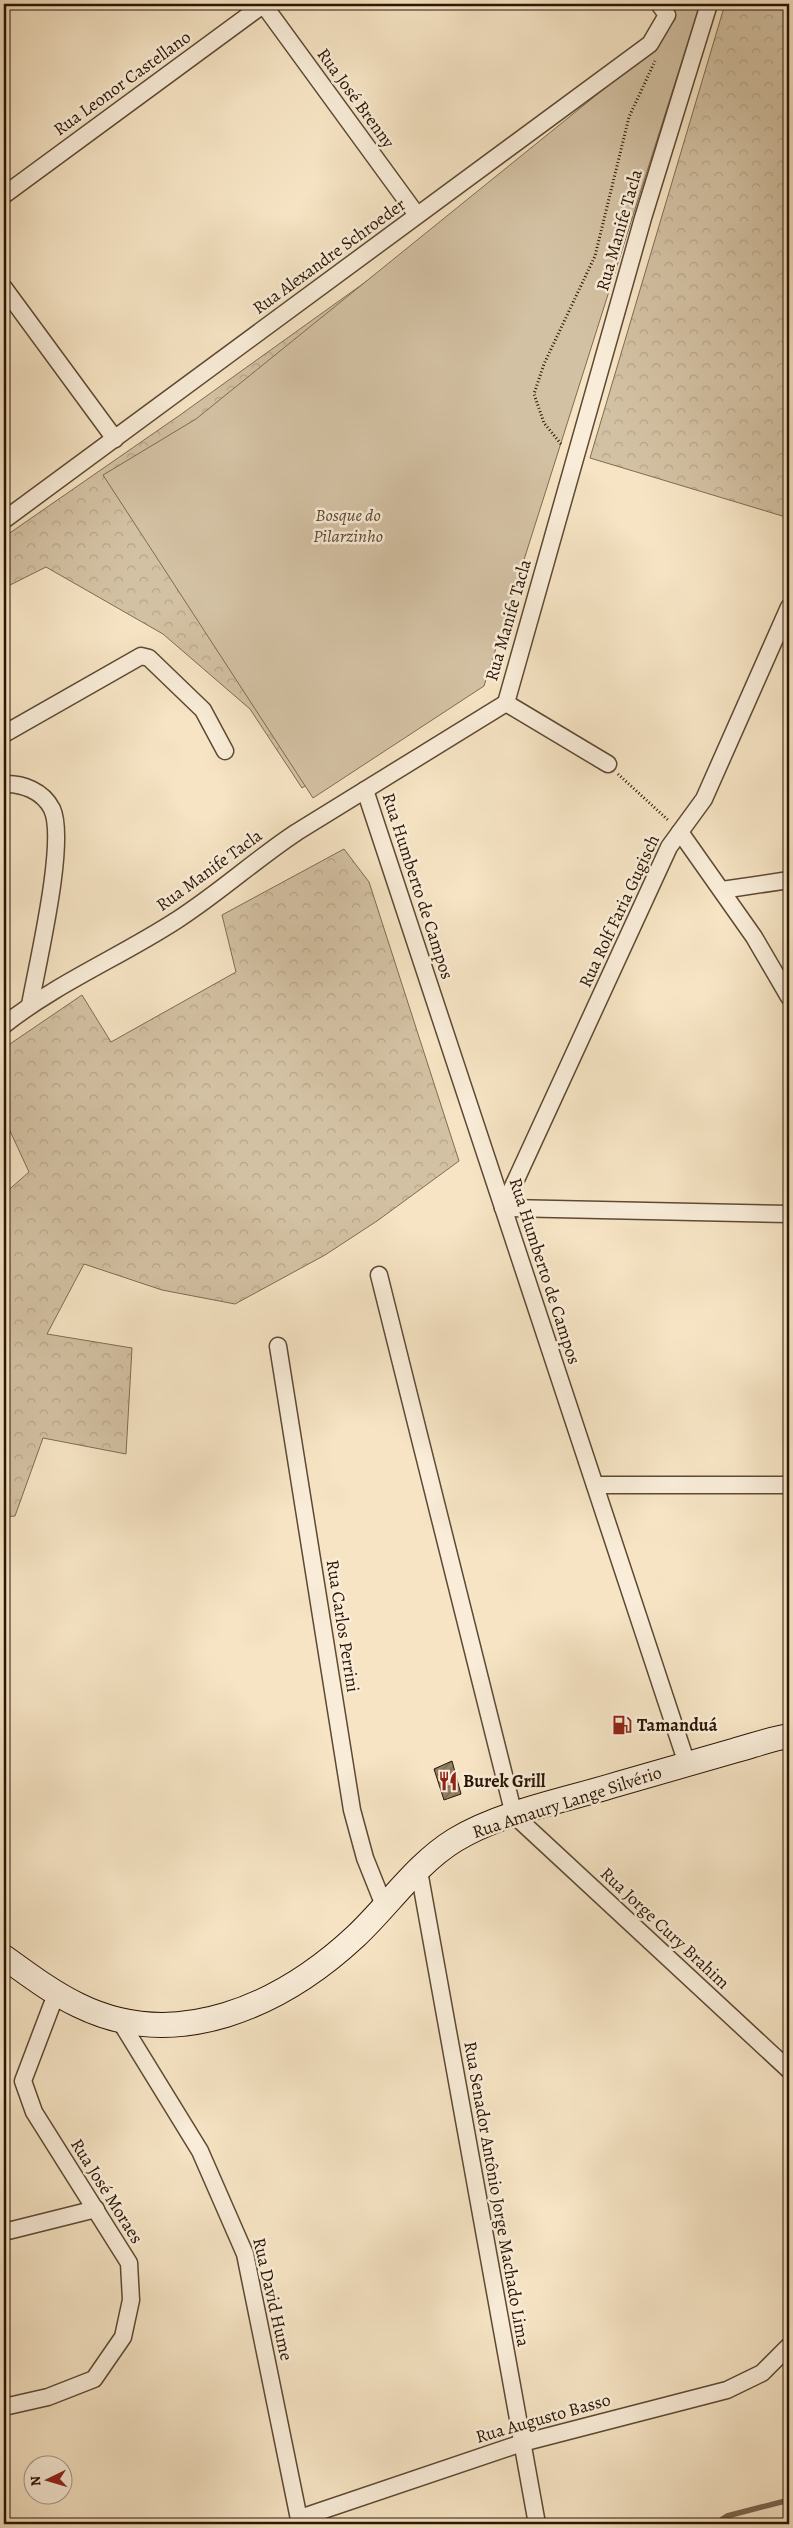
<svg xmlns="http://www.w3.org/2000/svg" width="793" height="2528" viewBox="0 0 793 2528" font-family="Alegreya,serif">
	<defs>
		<pattern id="forest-crowns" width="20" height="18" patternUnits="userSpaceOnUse" patternTransform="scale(1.25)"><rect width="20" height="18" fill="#d3c1a3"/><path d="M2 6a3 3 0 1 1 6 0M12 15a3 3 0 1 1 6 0" fill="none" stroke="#b5a58b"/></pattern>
		<pattern id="building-hatch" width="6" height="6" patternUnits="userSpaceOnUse" patternTransform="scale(1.25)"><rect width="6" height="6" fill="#958167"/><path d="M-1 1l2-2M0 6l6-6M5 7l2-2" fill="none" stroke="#7a6853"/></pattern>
	</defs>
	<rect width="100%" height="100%" fill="#f6e4c4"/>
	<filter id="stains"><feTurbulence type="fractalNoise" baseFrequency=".004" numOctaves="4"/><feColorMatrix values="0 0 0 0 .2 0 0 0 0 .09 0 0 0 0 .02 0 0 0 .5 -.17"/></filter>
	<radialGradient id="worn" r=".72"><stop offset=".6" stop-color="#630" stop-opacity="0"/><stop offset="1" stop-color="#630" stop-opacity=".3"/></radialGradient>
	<g fill="url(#forest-crowns)" stroke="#7f6b53">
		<path d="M 725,4 L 789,4 L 789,518 L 590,458 Z"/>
		<path d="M 608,108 L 344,758 L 302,788 L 250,709 L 163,634 L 46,567 L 4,588 L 4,537 L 180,415 Z"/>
		<path d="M 344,849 L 369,882 L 459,1161 L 377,1221 L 325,1255 L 235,1304 L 162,1290 L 84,1264 L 47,1334 L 132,1348 L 126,1454 L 43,1438 L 15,1516 L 4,1517 L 4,1194 L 29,1172 L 4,1118 L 4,1048 L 82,995 L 111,1042 L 236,972 L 222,915 Z"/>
	</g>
	<path fill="#d3c1a3" stroke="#7f6b53" d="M 666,4 L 700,4 L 484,686 L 313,798 L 103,475 L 196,419 L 652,50 L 676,18 Z"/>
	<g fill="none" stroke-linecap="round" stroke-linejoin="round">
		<path stroke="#7b674f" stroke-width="5.5" d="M 715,2524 L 727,2516 L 789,2500"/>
	</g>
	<path fill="url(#building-hatch)" stroke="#2b1503" d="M 452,1761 L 461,1794 L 444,1800 L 434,1769 Z"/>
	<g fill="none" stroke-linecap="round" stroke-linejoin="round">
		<defs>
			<g id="street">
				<path d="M 263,4 L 417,215"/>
				<path d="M 4,195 L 264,4"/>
				<path d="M 4,288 L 115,439"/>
				<path d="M 4,520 L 650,44 L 667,15 L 659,4"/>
				<path d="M 789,607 L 704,799 L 669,847 L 503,1208 L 789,1214"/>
				<path d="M 506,703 L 608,764"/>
				<path d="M 4,734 L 141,656 L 149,658 L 203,710 L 225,751"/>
				<path d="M 4,784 C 22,783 43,791 52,809 C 67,841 37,965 30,1005"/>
				<path d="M 365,790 L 687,1764"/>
				<path d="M 680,832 L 754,937 L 789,997"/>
				<path d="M 722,890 L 789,880"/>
				<path d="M 4,1025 C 57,983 120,957 177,920 C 219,893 256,859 297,832 L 506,703 L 643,218 L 709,4"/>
				<path d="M 379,1275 L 514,1815 L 789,2070"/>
				<path d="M 278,1346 L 352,1810 L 365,1858 L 385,1908"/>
				<path d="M 595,1485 L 789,1485"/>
				<path d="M 419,1871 L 537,2524"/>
				<path d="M 120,2021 L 200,2151 L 245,2254 L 300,2524"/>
				<path d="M 4,2232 L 96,2209"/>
				<path d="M 4,2407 L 48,2397 L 94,2379 L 123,2337 L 131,2300 L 129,2263 L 34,2112 L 23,2081 L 56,1994"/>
				<path d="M 300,2518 L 522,2443 L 727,2390 L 762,2373 L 789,2346"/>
			</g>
			<path id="secondary" d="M 4,1957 C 28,1974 51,1992 78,2005 C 177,2054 282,2005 356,1936 C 389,1905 416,1864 455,1840 C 501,1812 566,1800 618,1784 C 657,1773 695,1762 733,1751 C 752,1746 770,1739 789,1736"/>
		</defs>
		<use href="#street" stroke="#5e4933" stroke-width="19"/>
		<use href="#secondary" stroke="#2b1503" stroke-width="26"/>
		<g stroke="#2b1503" stroke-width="3" stroke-dasharray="1 2.5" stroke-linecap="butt">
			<path d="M 561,444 L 544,423 L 534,394 L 544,364 L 595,256 L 629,117 L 655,61"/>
			<path d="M 618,774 L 669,821"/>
		</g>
		<use href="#street" stroke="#f9edd9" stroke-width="16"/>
		<use href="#secondary" stroke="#f9edd9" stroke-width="24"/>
	</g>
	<defs>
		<symbol id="fuel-bare" viewBox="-9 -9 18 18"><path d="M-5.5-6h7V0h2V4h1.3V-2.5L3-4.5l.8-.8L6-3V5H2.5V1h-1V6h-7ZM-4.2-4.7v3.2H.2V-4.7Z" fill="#8f2418" stroke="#f9edd9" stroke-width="2.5" paint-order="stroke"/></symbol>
		<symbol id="restaurant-bare" viewBox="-9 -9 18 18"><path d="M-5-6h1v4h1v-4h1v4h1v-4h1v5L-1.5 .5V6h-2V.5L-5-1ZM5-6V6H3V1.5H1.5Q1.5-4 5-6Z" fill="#8f2418" stroke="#f9edd9" stroke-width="2.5" paint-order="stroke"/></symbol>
	</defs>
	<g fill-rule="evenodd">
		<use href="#fuel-bare" x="608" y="1711" width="28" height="28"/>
		<use href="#restaurant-bare" x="434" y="1767" width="28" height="28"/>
	</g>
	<g text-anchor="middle" stroke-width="5" stroke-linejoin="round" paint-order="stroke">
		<g font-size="18" fill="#2b1503" stroke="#f9edd9">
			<text transform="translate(122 83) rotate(-36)" y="6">Rua Leonor Castellano</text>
			<text transform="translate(356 98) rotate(54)" y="6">Rua José Brenny</text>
			<text transform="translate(619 230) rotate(-74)" y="6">Rua Manife Tacla</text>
			<text transform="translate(329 256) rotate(-36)" y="6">Rua Alexandre Schroeder</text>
			<text transform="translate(508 620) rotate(-74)" y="6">Rua Manife Tacla</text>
			<text transform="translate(209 870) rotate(-36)" y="6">Rua Manife Tacla</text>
			<text transform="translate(418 886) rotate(72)" y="6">Rua Humberto de Campos</text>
			<text transform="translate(619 911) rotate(-65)" y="6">Rua Rolf Faria Gugisch</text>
			<text transform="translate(545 1271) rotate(72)" y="6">Rua Humberto de Campos</text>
			<text transform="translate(343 1626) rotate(81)" y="6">Rua Carlos Perrini</text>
			<text transform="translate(567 1802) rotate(-18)" y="6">Rua Amaury Lange Silvério</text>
			<text transform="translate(665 1928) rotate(43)" y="6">Rua Jorge Cury Brahim</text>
			<text transform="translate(107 2191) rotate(58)" y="6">Rua José Moraes</text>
			<text transform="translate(497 2194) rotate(80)" y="6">Rua Senador Antônio Jorge Machado Lima</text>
			<text transform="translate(273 2299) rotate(77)" y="6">Rua David Hume</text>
			<text transform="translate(543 2418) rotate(-16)" y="6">Rua Augusto Basso</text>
		</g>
		<g font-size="18" font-style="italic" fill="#5d4933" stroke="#f9edd9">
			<text x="348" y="521">Bosque do<tspan x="348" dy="21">Pilarzinho</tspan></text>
		</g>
		<g font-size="18" font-weight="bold" fill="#2b1503" stroke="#f9edd9" text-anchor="start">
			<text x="637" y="1731">Tamanduá</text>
			<text x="463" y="1787">Burek Grill</text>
		</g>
	</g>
	<rect width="793" height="2528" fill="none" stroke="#f6e4c4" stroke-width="20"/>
	<rect x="5" y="5" width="783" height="2518" fill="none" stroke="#2b1503" stroke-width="2.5"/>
	<rect x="10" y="10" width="773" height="2508" fill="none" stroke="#2b1503"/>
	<g transform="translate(48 2480) rotate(265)"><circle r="24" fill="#f9edd9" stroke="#a79783"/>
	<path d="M0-4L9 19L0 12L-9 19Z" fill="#8f2418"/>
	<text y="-8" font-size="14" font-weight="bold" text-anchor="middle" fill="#2b1503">N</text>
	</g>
	<rect width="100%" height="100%" filter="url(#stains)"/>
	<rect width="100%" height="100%" fill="url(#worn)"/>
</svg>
